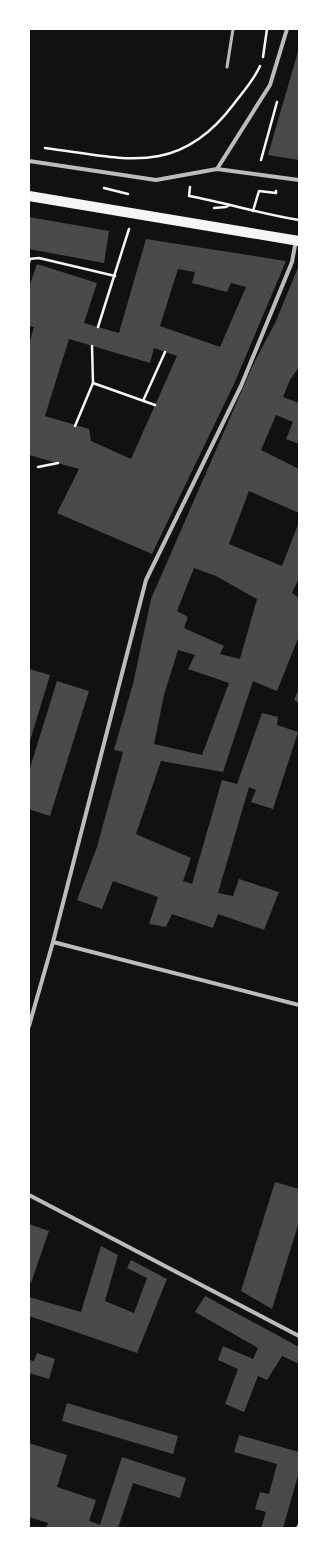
<svg xmlns="http://www.w3.org/2000/svg" width="328" height="1557" viewBox="0 0 328 1557" font-family="'Archivo Narrow',sans-serif">
	<rect width="100%" height="100%" fill="#111"/>
	<g fill="#4a4a4a" fill-rule="evenodd">
		<path d="M 299,48 L 299,160 L 268,155 Z"/>
		<path d="M 29,217 L 109,231 L 104,263 L 29,249 Z"/>
		<path d="M 146,239 L 286,261 L 234,384 L 152,554 L 57,513 L 79,469 L 29,455 L 29,344 L 34,327 L 29,326 L 29,287 L 37,264 L 97,283 L 84,323 L 119,333 ZM 178,269 L 195,272 L 192,283 L 227,292 L 231,283 L 246,287 L 220,347 L 160,326 ZM 69,339 L 150,363 L 154,348 L 177,356 L 131,459 L 91,441 L 89,429 L 45,416 Z"/>
		<path d="M 299,265 L 299,367 L 290,380 L 283,397 L 299,403 L 299,444 L 286,439 L 293,422 L 276,415 L 261,450 L 299,469 L 299,513 L 249,491 L 229,544 L 282,566 L 299,522 L 299,578 L 292,593 L 299,598 L 299,636 L 277,691 L 253,681 L 223,772 L 161,761 L 136,834 L 191,858 L 183,881 L 192,884 L 222,780 L 237,784 L 262,713 L 278,717 L 277,725 L 298,732 L 273,809 L 251,802 L 256,790 L 249,787 L 218,893 L 233,896 L 239,879 L 279,892 L 264,930 L 218,914 L 213,928 L 172,914 L 166,927 L 149,924 L 158,897 L 113,881 L 102,909 L 77,900 L 97,847 L 123,752 L 114,750 L 133,684 L 151,599 L 253,365 L 276,321 ZM 194,568 L 216,576 L 257,599 L 240,659 L 220,654 L 224,646 L 184,628 L 188,617 L 177,611 ZM 178,650 L 195,655 L 188,669 L 229,683 L 202,755 L 154,744 L 164,695 Z"/>
		<path d="M 29,669 L 50,675 L 29,744 Z"/>
		<path d="M 57,681 L 89,691 L 50,816 L 29,809 L 29,771 Z"/>
		<path d="M 299,688 L 299,703 L 294,700 Z"/>
		<path d="M 275,1182 L 299,1189 L 299,1222 L 272,1309 L 241,1291 Z"/>
		<path d="M 29,1224 L 49,1231 L 31,1283 L 29,1282 Z"/>
		<path d="M 101,1246 L 118,1255 L 105,1301 L 134,1313 L 147,1278 L 127,1268 L 131,1260 L 167,1279 L 137,1353 L 29,1316 L 29,1297 L 81,1312 Z"/>
		<path d="M 205,1296 L 299,1347 L 299,1364 L 282,1356 L 267,1380 L 258,1376 L 244,1412 L 225,1404 L 238,1369 L 218,1360 L 223,1346 L 253,1359 L 258,1348 L 195,1312 Z"/>
		<path d="M 37,1353 L 55,1359 L 49,1379 L 29,1373 L 29,1360 L 34,1361 Z"/>
		<path d="M 67,1403 L 178,1436 L 173,1454 L 62,1421 Z"/>
		<path d="M 239,1435 L 299,1452 L 299,1472 L 283,1528 L 261,1528 L 266,1512 L 255,1509 L 260,1492 L 269,1494 L 277,1464 L 234,1452 Z"/>
		<path d="M 29,1443 L 67,1455 L 57,1487 L 96,1500 L 89,1521 L 100,1525 L 122,1457 L 186,1478 L 180,1498 L 133,1483 L 118,1528 L 46,1528 L 48,1523 L 29,1517 Z"/>
	</g>
	<g fill="none" stroke-linecap="round" stroke-linejoin="round">
		<g stroke="#f5f5f5" stroke-width="2.5">
			<path d="M 263,57 L 267,29"/>
			<path d="M 45,148 C 123,158 178,178 233,105 C 242,93 254,80 260,66"/>
			<path d="M 261,160 L 277,102"/>
			<path d="M 190,187 L 189,196 C 226,203 262,214 299,220"/>
			<path d="M 104,188 L 128,194"/>
			<path d="M 214,208 L 226,207 L 230,205"/>
			<path d="M 253,211 L 259,191 L 276,193 L 276,191"/>
			<path d="M 29,259 L 39,258 L 115,276"/>
			<path d="M 29,263 L 30,259"/>
			<path d="M 98,327 L 129,229"/>
			<path d="M 92,346 L 93,383 L 155,405"/>
			<path d="M 143,401 L 165,352"/>
			<path d="M 75,426 L 93,383"/>
			<path d="M 38,467 L 58,463"/>
		</g>
		<path stroke="#bcbcbc" stroke-width="3" d="M 227,67 L 233,29"/>
		<g stroke="#bcbcbc" stroke-width="4">
			<path d="M 29,161 L 156,180 L 217,169 L 299,180"/>
			<path d="M 217,169 L 270,85 L 287,29"/>
			<path d="M 53,942 L 299,1005"/>
			<path d="M 29,1026 L 53,942 L 146,580 L 241,386 L 292,262 L 296,240"/>
			<path d="M 29,1195 L 299,1336"/>
			<path d="M 298,1528 L 299,1526"/>
		</g>
		<path stroke="#f5f5f5" stroke-width="10" d="M 29,196 L 299,241"/>
	</g>
	<rect width="328" height="1557" fill="none" stroke="#ffffff" stroke-width="60"/>
</svg>
